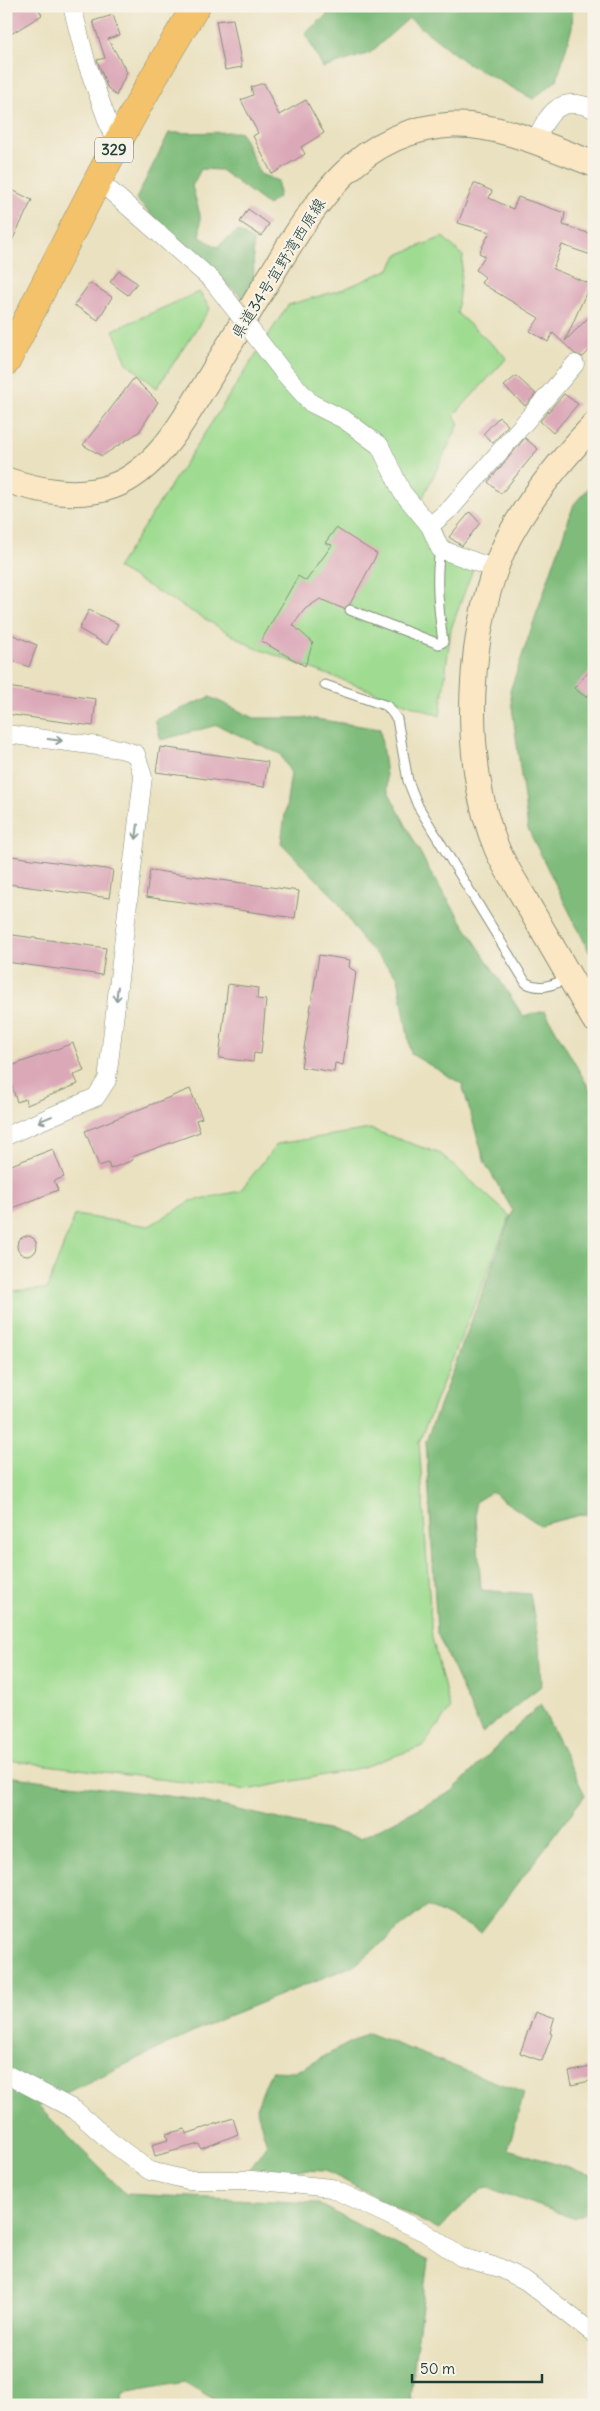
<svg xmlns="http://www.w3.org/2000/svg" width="600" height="2411" viewBox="0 0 600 2411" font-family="Delius,'Klee One',sans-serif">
	<rect width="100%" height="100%" fill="#f7f3e8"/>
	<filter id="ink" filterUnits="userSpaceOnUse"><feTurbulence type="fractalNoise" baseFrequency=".02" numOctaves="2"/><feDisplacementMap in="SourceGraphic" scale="10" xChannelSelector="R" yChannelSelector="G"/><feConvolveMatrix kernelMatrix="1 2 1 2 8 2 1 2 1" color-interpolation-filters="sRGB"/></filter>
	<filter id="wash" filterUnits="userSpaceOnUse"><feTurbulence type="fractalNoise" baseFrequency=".0096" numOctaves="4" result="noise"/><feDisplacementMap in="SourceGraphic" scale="20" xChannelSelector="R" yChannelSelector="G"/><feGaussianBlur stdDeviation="1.12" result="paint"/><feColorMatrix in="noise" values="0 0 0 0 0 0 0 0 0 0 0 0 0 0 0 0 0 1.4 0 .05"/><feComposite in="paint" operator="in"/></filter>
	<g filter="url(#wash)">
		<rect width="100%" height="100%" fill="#eae1c0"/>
		<g fill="#9fdc91" stroke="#5f8c62">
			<path d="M 443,237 L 463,256 L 457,313 L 507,358 L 454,415 L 459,424 L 421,501 L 443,541 L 474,566 L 451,629 L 440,716 L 253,647 L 117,568 L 288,305 L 344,289 L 390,269 L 397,255 Z"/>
			<path d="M 199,292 L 210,308 L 157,388 L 127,363 L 113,330 Z"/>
			<path d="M 370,1129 L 441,1154 L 510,1216 L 419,1442 L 432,1638 L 450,1709 L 423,1746 L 360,1768 L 248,1790 L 6,1760 L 6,1291 L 47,1289 L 75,1215 L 149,1226 L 191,1201 L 240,1191 L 277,1144 Z"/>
		</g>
		<g fill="#7fbc7b" stroke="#4f7c58">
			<path d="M 330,6 L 573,6 L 572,27 L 557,80 L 533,99 L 465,62 L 409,18 L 370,53 L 323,68 L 305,33 L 327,15 Z"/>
			<path d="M 241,132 L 260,174 L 278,181 L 279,196 L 268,205 L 221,170 L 201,169 L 192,186 L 200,215 L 200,237 L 217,247 L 238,231 L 253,241 L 254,284 L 242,297 L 179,244 L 136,199 L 169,133 Z"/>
			<path d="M 594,482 L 594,961 L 528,829 L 510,691 L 574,504 Z"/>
			<path d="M 210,697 L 254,718 L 309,718 L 380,729 L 388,791 L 433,877 L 523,1016 L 545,1011 L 594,1097 L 594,1516 L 584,1514 L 540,1525 L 491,1492 L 475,1502 L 481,1590 L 530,1594 L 539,1645 L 541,1686 L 482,1733 L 437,1633 L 426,1441 L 513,1211 L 485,1163 L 462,1084 L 411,1054 L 398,977 L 362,940 L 336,899 L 281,843 L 291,773 L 280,754 L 217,725 L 161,740 L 155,720 Z"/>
			<path d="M 540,1704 L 585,1795 L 481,1932 L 427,1906 L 355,1965 L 228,2016 L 38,2106 L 126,2194 L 316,2203 L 428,2261 L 410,2396 L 417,2405 L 224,2405 L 184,2382 L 124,2393 L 121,2405 L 6,2405 L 6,1776 L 191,1799 L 361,1838 L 451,1792 Z"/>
			<path d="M 368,2033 L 524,2093 L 508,2149 L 594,2176 L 594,2209 L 573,2218 L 486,2187 L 458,2209 L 439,2230 L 326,2171 L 250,2168 L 267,2144 L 256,2108 L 271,2071 L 295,2072 Z"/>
		</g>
		<g id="blocks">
			<g fill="#dba8b8">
				<path d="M 18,6 L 37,6 L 42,15 L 6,37 L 6,13 Z"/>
				<path d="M 113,15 L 120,35 L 108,39 L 127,72 L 116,96 L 107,87 L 97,60 L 105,58 L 93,21 Z"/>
				<path d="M 233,19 L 242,67 L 225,70 L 216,21 Z"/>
				<path d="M 264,83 L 279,115 L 306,100 L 324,133 L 301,147 L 305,154 L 272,174 L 253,136 L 258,133 L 241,100 L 253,95 L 251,87 Z"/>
				<path d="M 474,183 L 492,191 L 489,198 L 513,209 L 518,197 L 565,213 L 563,225 L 594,235 L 594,256 L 562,245 L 553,269 L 590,284 L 565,341 L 594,312 L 594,346 L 583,357 L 575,354 L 553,333 L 548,342 L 530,331 L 539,318 L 481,283 L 485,277 L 476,270 L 485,256 L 479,253 L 490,232 L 458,223 Z"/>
				<path d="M 6,187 L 32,200 L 6,253 Z"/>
				<path d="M 248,209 L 269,224 L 261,236 L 240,222 Z"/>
				<path d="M 119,271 L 137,283 L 128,295 L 110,282 Z"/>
				<path d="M 90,283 L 112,297 L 98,320 L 74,305 Z"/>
				<path d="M 516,376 L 536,394 L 525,406 L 504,386 Z"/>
				<path d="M 134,378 L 158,402 L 139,432 L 102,456 L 83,445 Z"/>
				<path d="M 564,394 L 578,404 L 553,433 L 540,421 Z"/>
				<path d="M 499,417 L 508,425 L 493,443 L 483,434 Z"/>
				<path d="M 525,438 L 538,449 L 501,494 L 488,482 Z"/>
				<path d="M 470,512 L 480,523 L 462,546 L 449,537 Z"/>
				<path d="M 336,528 L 377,554 L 350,604 L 344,609 L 320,599 L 305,609 L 293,625 L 313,643 L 305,666 L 261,641 L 298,576 L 306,581 L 332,545 L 325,543 Z"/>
				<path d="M 89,610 L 118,624 L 107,645 L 79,629 Z"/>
				<path d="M 6,632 L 37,645 L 29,667 L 6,658 Z"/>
				<path d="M 594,666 L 594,690 L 586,697 L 574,688 Z"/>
				<path d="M 6,687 L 96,699 L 93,726 L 6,714 Z"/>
				<path d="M 160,747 L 268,762 L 264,787 L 156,772 Z"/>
				<path d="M 11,856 L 113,870 L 109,898 L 8,884 Z"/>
				<path d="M 150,870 L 299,891 L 295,918 L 146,897 Z"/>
				<path d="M 6,934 L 106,948 L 102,975 L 6,962 Z"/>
				<path d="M 319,955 L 350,960 L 349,967 L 356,972 L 343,1065 L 335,1063 L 334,1072 L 301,1067 Z"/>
				<path d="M 228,984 L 258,988 L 257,999 L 266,1000 L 261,1054 L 254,1053 L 253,1062 L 219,1058 Z"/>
				<path d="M 73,1043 L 84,1071 L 74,1075 L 78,1084 L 27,1105 L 25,1099 L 17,1102 L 6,1068 Z"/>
				<path d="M 190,1089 L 202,1118 L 196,1120 L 200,1132 L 132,1157 L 133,1160 L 110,1169 L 108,1163 L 99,1166 L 85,1131 Z"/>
				<path d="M 53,1149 L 64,1177 L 54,1181 L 58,1190 L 6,1211 L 6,1167 Z"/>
				<circle cx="27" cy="1246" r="10"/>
				<path d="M 535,2012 L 554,2019 L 550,2033 L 552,2034 L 542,2061 L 520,2053 Z"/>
				<path d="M 594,2066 L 594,2080 L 572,2085 L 569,2072 Z"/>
				<path d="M 233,2118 L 238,2134 L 201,2149 L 199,2144 L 155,2156 L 152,2145 L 168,2140 L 166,2134 L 185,2129 L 186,2134 Z"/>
			</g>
		</g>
	</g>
	<g filter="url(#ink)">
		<use href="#blocks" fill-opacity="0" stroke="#848f7a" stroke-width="1"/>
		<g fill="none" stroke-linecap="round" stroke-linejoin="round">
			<defs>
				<g id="lane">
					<path d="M 350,610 L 439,644 L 443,642 C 439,612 435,580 440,549"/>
					<path d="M 325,685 L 387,706 L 397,719 L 408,781 L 418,806 L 526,983 C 542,991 554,984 569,978"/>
				</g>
				<g id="street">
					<path d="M 72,6 L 86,61 L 116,145"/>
					<path d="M 535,141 C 549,113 559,94 594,109"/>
					<path d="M 98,180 L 212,280"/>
					<path d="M 284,373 L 311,403 L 345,420 L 380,446 L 402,492 L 430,526 L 440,549 L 495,569"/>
					<path d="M 430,526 L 452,507 L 575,364"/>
					<path d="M 6,734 L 121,749 L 136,754 L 143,777 L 107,1080 L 96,1097 L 6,1136"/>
					<path d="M 6,2074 L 75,2110 L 111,2142 L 150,2171 L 188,2180 L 252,2180 L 331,2188 L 424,2232 L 461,2257 L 500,2268 L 526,2281 L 594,2334"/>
				</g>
				<g id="secondary">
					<path d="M 594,425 C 561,460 530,497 508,539 C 466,623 460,762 497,849 C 505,868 518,886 528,905 C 550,943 572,981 594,1019"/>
					<path d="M 6,480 C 40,491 78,499 113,486 C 152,472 179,429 199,395 C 222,357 244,320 267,282 C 311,209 356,129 453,125 C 498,123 552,148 594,164"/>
				</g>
				<path id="highway" d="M 6,362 C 66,242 125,121 196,6"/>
			</defs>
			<use href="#lane" stroke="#848f7a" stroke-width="11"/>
			<use href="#street" stroke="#848f7a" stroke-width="19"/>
			<use href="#secondary" stroke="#848f7a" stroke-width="27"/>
			<use href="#highway" stroke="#848f7a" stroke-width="29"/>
			<use href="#lane" stroke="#fff" stroke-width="9"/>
			<use href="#street" stroke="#fff" stroke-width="18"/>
			<use href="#secondary" stroke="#fbe7c3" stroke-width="25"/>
			<use href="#highway" stroke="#f4c26a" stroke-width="28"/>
			<defs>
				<path id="street-bridge" d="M 212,280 L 284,373"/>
			</defs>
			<use href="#street-bridge" stroke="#848f7a" stroke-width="19" stroke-linecap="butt"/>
			<use href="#street-bridge" stroke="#fff" stroke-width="18"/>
		</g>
		<defs><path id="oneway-shaft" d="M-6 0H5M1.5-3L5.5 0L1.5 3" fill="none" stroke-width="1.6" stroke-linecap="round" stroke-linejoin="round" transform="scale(1.25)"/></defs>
		<g stroke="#8f9e9a">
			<use href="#oneway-shaft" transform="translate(55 740) rotate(7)"/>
			<use href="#oneway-shaft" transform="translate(137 832) rotate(97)"/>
			<use href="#oneway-shaft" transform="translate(117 994) rotate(97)"/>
			<use href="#oneway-shaft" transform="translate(45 1119) rotate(157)"/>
		</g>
	</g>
	<g text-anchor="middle" stroke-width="4.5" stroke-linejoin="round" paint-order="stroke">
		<rect fill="#f7f3e8" stroke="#60746a" stroke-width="1" x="95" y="137.5" width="38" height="25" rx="4"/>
		<g font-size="15" font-weight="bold" fill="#1f3d34">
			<text x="114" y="155">329</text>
		</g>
		<g font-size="16" fill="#1f3d34" stroke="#f7f3e8">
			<text transform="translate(278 268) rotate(-58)" y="6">県道34号宜野湾西原線</text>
		</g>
	</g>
	<rect width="600" height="2411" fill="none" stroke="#f7f3e8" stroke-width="25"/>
	<path d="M412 2374v8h130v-8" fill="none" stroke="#1f3d34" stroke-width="2.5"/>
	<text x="420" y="2374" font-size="15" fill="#1f3d34" stroke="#f7f3e8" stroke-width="4" paint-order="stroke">50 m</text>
</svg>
